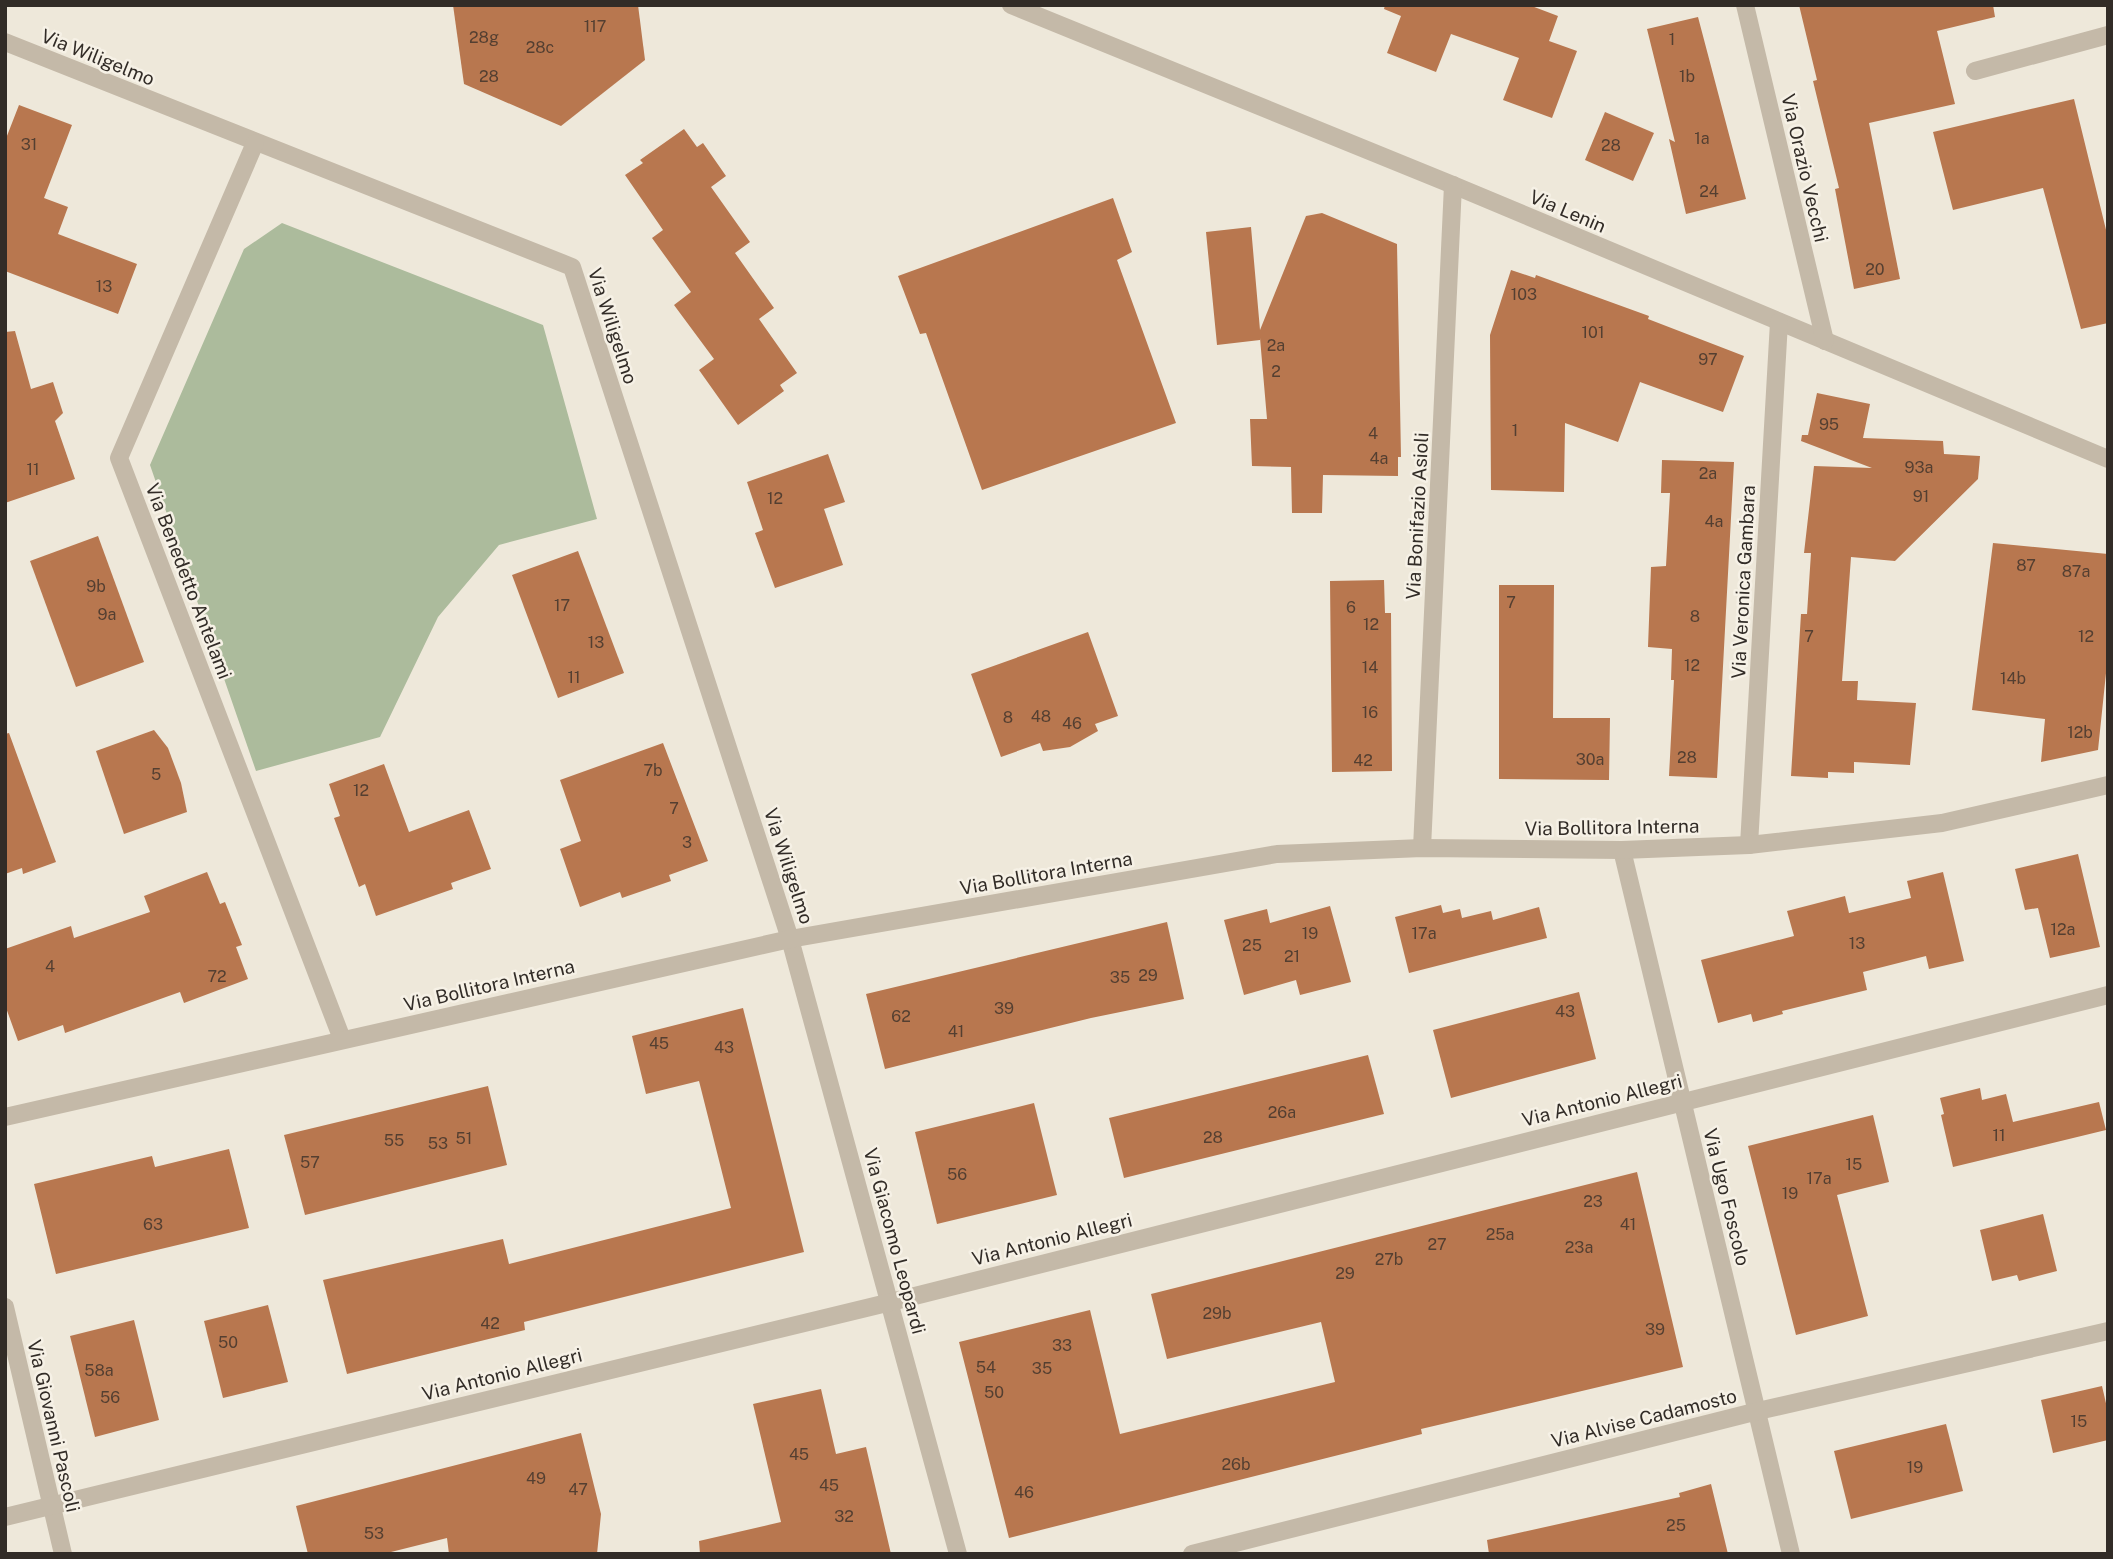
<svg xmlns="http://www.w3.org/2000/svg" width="2113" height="1559" viewBox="0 0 2113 1559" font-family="'Public Sans',sans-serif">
	<rect width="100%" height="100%" fill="#eee8da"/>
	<path fill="#acbb9c" d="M 282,223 L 543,325 L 597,519 L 499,545 L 438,617 L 380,737 L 256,771 L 150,465 L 244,249 Z"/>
	<g fill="#b8774f">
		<path d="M 453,5 L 638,5 L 645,60 L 561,126 L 464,84 Z"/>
		<path d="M 1385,5 L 1529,5 L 1558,16 L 1549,41 L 1577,51 L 1552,118 L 1503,100 L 1519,58 L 1451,34 L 1436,72 L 1387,53 L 1401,16 L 1384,9 Z"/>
		<path d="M 1799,5 L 1993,5 L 1995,17 L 1937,31 L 1955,104 L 1869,123 L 1900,279 L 1854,289 L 1835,189 L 1839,188 L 1813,81 L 1817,80 Z"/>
		<path d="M 1698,17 L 1746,199 L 1686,214 L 1669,139 L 1675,142 L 1647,29 Z"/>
		<path d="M 2074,99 L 2108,238 L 2108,323 L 2081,329 L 2043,188 L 1953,210 L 1933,132 Z"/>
		<path d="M 19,105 L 72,125 L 44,198 L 68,207 L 58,234 L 137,264 L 118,314 L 5,271 L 5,141 Z"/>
		<path d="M 1605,112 L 1654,133 L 1633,181 L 1585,160 Z"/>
		<path d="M 684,129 L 697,147 L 703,143 L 726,176 L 711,187 L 750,242 L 735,253 L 774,308 L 759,319 L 797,373 L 780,385 L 784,391 L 738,425 L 699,370 L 714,359 L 674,305 L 691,292 L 652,238 L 663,230 L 625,175 L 643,163 L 640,160 Z"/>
		<path d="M 1113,198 L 1132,252 L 1117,260 L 1176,423 L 982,490 L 926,333 L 920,334 L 898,276 Z"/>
		<path d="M 1322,213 L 1397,244 L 1401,457 L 1398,457 L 1398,476 L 1323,475 L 1322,513 L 1292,513 L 1291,467 L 1252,466 L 1250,419 L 1267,419 L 1260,338 L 1260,340 L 1217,345 L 1206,232 L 1251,227 L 1260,330 L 1306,216 Z"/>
		<path d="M 1511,270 L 1535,278 L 1536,275 L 1649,316 L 1648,319 L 1744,356 L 1723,412 L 1640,382 L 1618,442 L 1565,423 L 1564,492 L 1491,490 L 1490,335 Z"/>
		<path d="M 15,331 L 31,389 L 53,382 L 63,413 L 55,421 L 75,479 L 5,503 L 5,332 Z"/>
		<path d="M 1817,393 L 1870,404 L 1863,438 L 1943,441 L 1944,454 L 1980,456 L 1978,479 L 1895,561 L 1851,557 L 1842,681 L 1858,681 L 1857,700 L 1916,703 L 1910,765 L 1854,762 L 1854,773 L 1828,772 L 1828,778 L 1791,776 L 1801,614 L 1807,614 L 1811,553 L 1804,553 L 1814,466 L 1872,468 L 1801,441 L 1802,435 L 1808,435 Z"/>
		<path d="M 828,454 L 845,502 L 824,509 L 843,565 L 775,588 L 755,533 L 763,530 L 747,482 Z"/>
		<path d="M 1662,460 L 1734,462 L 1717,778 L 1669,776 L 1674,680 L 1671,680 L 1672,649 L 1648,647 L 1651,567 L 1666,566 L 1670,493 L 1661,493 Z"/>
		<path d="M 98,536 L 144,662 L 76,687 L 30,561 Z"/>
		<path d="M 1993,543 L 2108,554 L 2108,654 L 2098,750 L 2041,762 L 2045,719 L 1972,710 Z"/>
		<path d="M 578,551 L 624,673 L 558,698 L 512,575 Z"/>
		<path d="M 1384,580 L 1385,613 L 1391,613 L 1392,771 L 1332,772 L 1330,581 Z"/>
		<path d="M 1499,585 L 1554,585 L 1553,718 L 1610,718 L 1609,780 L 1499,779 Z"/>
		<path d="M 1088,632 L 1118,716 L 1095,724 L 1098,731 L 1070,747 L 1043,751 L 1040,743 L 1001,757 L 971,674 Z"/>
		<path d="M 154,730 L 168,748 L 181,783 L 187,812 L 124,834 L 96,751 Z"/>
		<path d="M 9,733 L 56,862 L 23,874 L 22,868 L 5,874 L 5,734 Z"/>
		<path d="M 663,743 L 708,861 L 669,875 L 671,881 L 622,898 L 620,892 L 580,907 L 560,849 L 581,841 L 560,780 Z"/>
		<path d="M 384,764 L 409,832 L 469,810 L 491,869 L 451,883 L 453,889 L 376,916 L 365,884 L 359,887 L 334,818 L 340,816 L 329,784 Z"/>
		<path d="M 2078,854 L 2100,947 L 2050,958 L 2038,908 L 2025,910 L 2015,869 Z"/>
		<path d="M 207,872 L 220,904 L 225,902 L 242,945 L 236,947 L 248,979 L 184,1003 L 180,992 L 65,1033 L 63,1025 L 18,1041 L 5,1005 L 5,949 L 71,926 L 74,938 L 150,912 L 144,896 Z"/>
		<path d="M 1943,872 L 1964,961 L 1929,969 L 1926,956 L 1863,972 L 1867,990 L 1782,1011 L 1783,1014 L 1753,1022 L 1751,1014 L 1718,1023 L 1701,960 L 1794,936 L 1787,911 L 1845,896 L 1849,913 L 1911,898 L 1907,881 Z"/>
		<path d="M 1441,905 L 1443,913 L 1460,909 L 1462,918 L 1491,911 L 1493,920 L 1539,907 L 1547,938 L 1409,973 L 1395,917 Z"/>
		<path d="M 1330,906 L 1351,982 L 1300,995 L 1296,980 L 1244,995 L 1224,920 L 1267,909 L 1270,923 Z"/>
		<path d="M 1167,922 L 1184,999 L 1091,1018 L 885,1069 L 866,994 Z"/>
		<path d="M 1579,992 L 1596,1059 L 1451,1098 L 1433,1030 Z"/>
		<path d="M 743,1008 L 804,1252 L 524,1322 L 525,1330 L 347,1374 L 323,1280 L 503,1239 L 509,1264 L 731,1208 L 699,1081 L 646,1094 L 632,1036 Z"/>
		<path d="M 1368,1055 L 1384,1114 L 1124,1178 L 1109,1118 Z"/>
		<path d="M 488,1086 L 507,1165 L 305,1215 L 284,1135 Z"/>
		<path d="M 1980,1088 L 1982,1100 L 2006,1094 L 2013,1122 L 2099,1102 L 2106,1130 L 1953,1167 L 1941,1115 L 1944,1114 L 1940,1098 Z"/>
		<path d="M 1034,1103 L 1057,1195 L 937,1224 L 915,1132 Z"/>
		<path d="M 1873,1115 L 1889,1182 L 1837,1195 L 1868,1316 L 1796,1335 L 1748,1146 Z"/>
		<path d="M 229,1149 L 249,1228 L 56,1274 L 34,1184 L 152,1156 L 155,1167 Z"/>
		<path d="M 1637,1172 L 1683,1367 L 1421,1429 L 1422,1434 L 1009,1538 L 959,1342 L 1090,1310 L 1120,1434 L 1335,1382 L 1321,1322 L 1167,1359 L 1151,1294 Z"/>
		<path d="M 2043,1214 L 2057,1271 L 2019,1281 L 2017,1275 L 1992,1281 L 1980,1230 Z"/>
		<path d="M 268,1305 L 288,1382 L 223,1398 L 204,1321 Z"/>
		<path d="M 134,1320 L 159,1420 L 95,1437 L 70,1336 Z"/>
		<path d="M 2102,1386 L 2108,1412 L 2108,1440 L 2053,1453 L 2041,1400 Z"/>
		<path d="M 821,1389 L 836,1454 L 866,1447 L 891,1554 L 700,1554 L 699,1541 L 781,1522 L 753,1404 Z"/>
		<path d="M 1946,1424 L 1963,1491 L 1851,1519 L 1834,1451 Z"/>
		<path d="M 581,1433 L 601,1514 L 597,1554 L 449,1554 L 447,1538 L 383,1554 L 308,1554 L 296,1506 Z"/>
		<path d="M 1711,1484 L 1728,1554 L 1489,1554 L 1487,1540 L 1680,1497 L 1679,1493 Z"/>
	</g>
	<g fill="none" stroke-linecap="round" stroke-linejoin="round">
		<g stroke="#c4b9a8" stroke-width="18">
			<path d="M 1011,5 L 1453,185 L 2108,459"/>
			<path d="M 1745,5 L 1825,341"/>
			<path d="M 5,42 L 572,267 L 790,939 L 958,1554"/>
			<path d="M 1975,71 L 2108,35"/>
			<path d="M 255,143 L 119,458 L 342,1039"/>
			<path d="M 1749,845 L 1779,322"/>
			<path d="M 1422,848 L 1453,185"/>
			<path d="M 1622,850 L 1791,1554"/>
			<path d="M 5,1117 L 790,939 L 1277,854 L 1422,848 L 1622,850 L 1749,845 L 1942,823 L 2108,785"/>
			<path d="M 5,1307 L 63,1554"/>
			<path d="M 5,1517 L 891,1302 L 2108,995"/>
			<path d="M 1192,1554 L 1758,1411 L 2108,1331"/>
		</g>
	</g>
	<g text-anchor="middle" stroke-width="5" stroke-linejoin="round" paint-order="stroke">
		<g font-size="16" fill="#543f31">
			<text x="595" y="32">117</text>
			<text x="484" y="43">28g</text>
			<text x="1672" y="45">1</text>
			<text x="540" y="53">28c</text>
			<text x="489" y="82">28</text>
			<text x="1687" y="82">1b</text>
			<text x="1702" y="144">1a</text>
			<text x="29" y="150">31</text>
			<text x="1611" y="151">28</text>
			<text x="1709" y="197">24</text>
			<text x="1875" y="275">20</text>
			<text x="104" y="292">13</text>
			<text x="1524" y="300">103</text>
			<text x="1593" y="338">101</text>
			<text x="1276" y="351">2a</text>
			<text x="1708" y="365">97</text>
			<text x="1276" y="377">2</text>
			<text x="1829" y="430">95</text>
			<text x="1515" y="436">1</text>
			<text x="1373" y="439">4</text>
			<text x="1379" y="464">4a</text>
			<text x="1919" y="473">93a</text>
			<text x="33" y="475">11</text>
			<text x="1708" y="479">2a</text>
			<text x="1921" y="502">91</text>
			<text x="775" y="504">12</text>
			<text x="1714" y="527">4a</text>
			<text x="2026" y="571">87</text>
			<text x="2076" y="577">87a</text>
			<text x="96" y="592">9b</text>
			<text x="1511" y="608">7</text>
			<text x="562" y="611">17</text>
			<text x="1351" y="613">6</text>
			<text x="107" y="620">9a</text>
			<text x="1695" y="622">8</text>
			<text x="1371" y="630">12</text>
			<text x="1809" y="642">7</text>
			<text x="2086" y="642">12</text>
			<text x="596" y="648">13</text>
			<text x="1692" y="671">12</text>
			<text x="1370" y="673">14</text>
			<text x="574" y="683">11</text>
			<text x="2013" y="684">14b</text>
			<text x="1370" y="718">16</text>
			<text x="1041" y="722">48</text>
			<text x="1008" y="723">8</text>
			<text x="1072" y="729">46</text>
			<text x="2080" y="738">12b</text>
			<text x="1687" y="763">28</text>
			<text x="1590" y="765">30a</text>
			<text x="1363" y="766">42</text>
			<text x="653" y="776">7b</text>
			<text x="156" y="780">5</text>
			<text x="361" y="796">12</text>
			<text x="674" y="814">7</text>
			<text x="687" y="848">3</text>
			<text x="2063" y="935">12a</text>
			<text x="1310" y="939">19</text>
			<text x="1424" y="939">17a</text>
			<text x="1857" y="949">13</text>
			<text x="1252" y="951">25</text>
			<text x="1292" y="962">21</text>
			<text x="50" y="972">4</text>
			<text x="1148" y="981">29</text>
			<text x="217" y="982">72</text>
			<text x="1120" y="983">35</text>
			<text x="1004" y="1014">39</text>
			<text x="1565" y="1017">43</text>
			<text x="901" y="1022">62</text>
			<text x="956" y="1037">41</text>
			<text x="659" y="1049">45</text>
			<text x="724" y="1053">43</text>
			<text x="1282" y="1118">26a</text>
			<text x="1999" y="1141">11</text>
			<text x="1213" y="1143">28</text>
			<text x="464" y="1144">51</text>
			<text x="394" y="1146">55</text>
			<text x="438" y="1149">53</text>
			<text x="310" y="1168">57</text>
			<text x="1854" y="1170">15</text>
			<text x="957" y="1180">56</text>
			<text x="1819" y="1184">17a</text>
			<text x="1790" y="1199">19</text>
			<text x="1593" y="1207">23</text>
			<text x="153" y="1230">63</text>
			<text x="1628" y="1230">41</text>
			<text x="1500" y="1240">25a</text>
			<text x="1437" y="1250">27</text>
			<text x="1579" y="1253">23a</text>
			<text x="1389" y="1265">27b</text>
			<text x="1345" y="1279">29</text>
			<text x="1217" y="1319">29b</text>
			<text x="490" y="1329">42</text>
			<text x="1655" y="1335">39</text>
			<text x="228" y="1348">50</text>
			<text x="1062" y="1351">33</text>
			<text x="986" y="1373">54</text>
			<text x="1042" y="1374">35</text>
			<text x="99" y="1376">58a</text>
			<text x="994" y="1398">50</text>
			<text x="110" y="1403">56</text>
			<text x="2079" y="1427">15</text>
			<text x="799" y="1460">45</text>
			<text x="1236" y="1470">26b</text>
			<text x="1915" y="1473">19</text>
			<text x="536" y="1484">49</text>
			<text x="829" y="1491">45</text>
			<text x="578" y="1495">47</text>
			<text x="1024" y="1498">46</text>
			<text x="844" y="1522">32</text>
			<text x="1676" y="1531">25</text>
			<text x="374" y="1539">53</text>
		</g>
		<g font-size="19" fill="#322c27" stroke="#f6f1e6">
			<text transform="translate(98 57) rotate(22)" y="7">Via Wiligelmo</text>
			<text transform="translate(1805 168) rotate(77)" y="7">Via Orazio Vecchi</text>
			<text transform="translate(1568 211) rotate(23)" y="7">Via Lenin</text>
			<text transform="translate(613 326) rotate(72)" y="7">Via Wiligelmo</text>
			<text transform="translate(1417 516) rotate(-87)" y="7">Via Bonifazio Asioli</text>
			<text transform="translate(189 581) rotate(69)" y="7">Via Benedetto Antelami</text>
			<text transform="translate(1743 582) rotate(-87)" y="7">Via Veronica Gambara</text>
			<text transform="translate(1612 827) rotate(-1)" y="7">Via Bollitora Interna</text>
			<text transform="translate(789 866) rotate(72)" y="7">Via Wiligelmo</text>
			<text transform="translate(1046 873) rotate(-10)" y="7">Via Bollitora Interna</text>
			<text transform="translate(489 985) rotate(-13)" y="7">Via Bollitora Interna</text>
			<text transform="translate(1602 1100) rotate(-14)" y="7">Via Antonio Allegri</text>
			<text transform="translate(1727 1197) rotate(76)" y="7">Via Ugo Foscolo</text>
			<text transform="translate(1052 1239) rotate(-14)" y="7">Via Antonio Allegri</text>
			<text transform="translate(895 1241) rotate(75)" y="7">Via Giacomo Leopardi</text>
			<text transform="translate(502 1374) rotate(-14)" y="7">Via Antonio Allegri</text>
			<text transform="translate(1644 1418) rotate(-14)" y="7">Via Alvise Cadamosto</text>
			<text transform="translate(54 1426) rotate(77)" y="7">Via Giovanni Pascoli</text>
		</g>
	</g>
	<rect width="2113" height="1559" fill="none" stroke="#322c27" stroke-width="14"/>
</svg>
